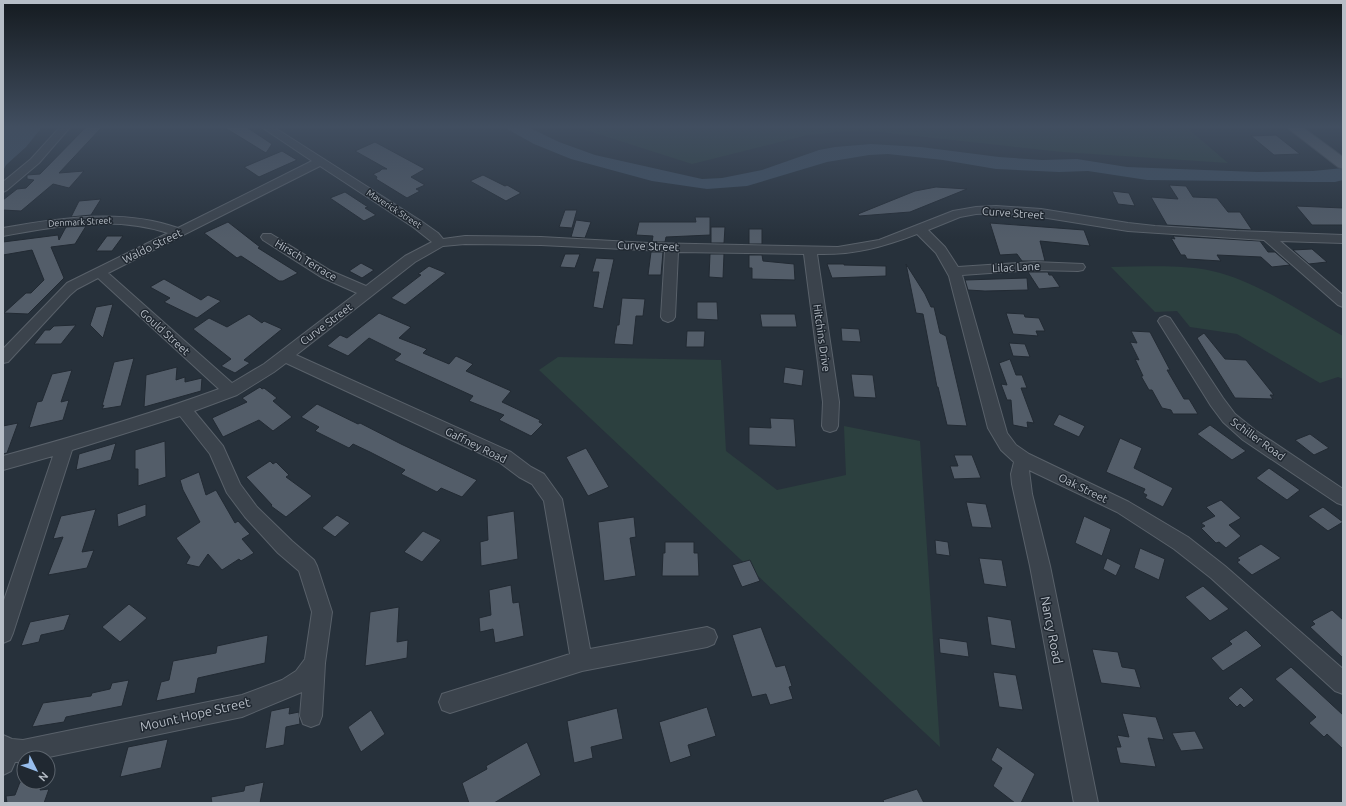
<svg xmlns="http://www.w3.org/2000/svg" width="1346" height="806" viewBox="0 0 1346 806" font-family="Ubuntu,sans-serif">
	<rect width="100%" height="100%" fill="#27313b"/>
	<g fill="#2c403f">
		<path d="M 573,126 L 1185,126 L 1228,163 L 1062,152 L 861,130 L 808,135 L 692,164 Z"/>
		<path d="M 1111,267 C 1144,267 1179,264 1212,271 C 1255,280 1304,314 1343,336 L 1343,379 L 1338,377 L 1320,383 L 1237,334 L 1190,327 L 1177,311 L 1155,312 Z"/>
		<path d="M 558,357 L 721,360 L 726,451 L 777,490 L 846,475 L 844,426 L 920,441 L 940,747 L 539,370 Z"/>
	</g>
	<g fill="#3f5062">
		<path d="M 3,126 L 43,126 L 26,147 L 6,165 L 3,171 Z"/>
		<path d="M 502,126 L 526,126 L 559,142 L 595,155 L 702,179 L 722,178 L 762,170 L 819,150 L 835,147 L 871,144 L 921,147 L 999,157 L 1042,160 L 1077,159 L 1127,167 L 1257,172 L 1313,171 L 1343,168 L 1343,180 L 1335,182 L 1310,182 L 1147,180 L 1088,171 L 1059,172 L 996,169 L 943,160 L 888,154 L 869,155 L 827,162 L 747,186 L 707,189 L 652,181 L 571,159 L 534,144 Z"/>
	</g>
	<g fill="#535d69" stroke="#222a33">
		<path d="M 103,126 L 59,173 L 84,171 L 69,188 L 53,184 L 21,211 L 3,210 L 3,200 L 17,189 L 26,188 L 34,180 L 27,179 L 27,175 L 40,174 L 85,128 Z"/>
		<path d="M 222,126 L 245,126 L 272,144 L 266,153 Z"/>
		<path d="M 1276,135 L 1300,154 L 1274,155 L 1251,136 Z"/>
		<path d="M 375,142 L 425,169 L 411,177 L 425,185 L 416,189 L 420,191 L 407,198 L 376,179 L 377,177 L 373,174 L 380,171 L 382,169 L 387,169 L 355,151 Z"/>
		<path d="M 282,151 L 297,160 L 259,177 L 244,167 Z"/>
		<path d="M 483,175 L 505,186 L 507,185 L 521,193 L 506,201 L 470,181 Z"/>
		<path d="M 1169,185 L 1186,186 L 1193,197 L 1217,198 L 1228,212 L 1240,212 L 1252,230 L 1167,225 L 1151,197 L 1178,199 Z"/>
		<path d="M 936,187 L 967,189 L 910,212 L 859,216 L 858,214 L 915,191 Z"/>
		<path d="M 1112,191 L 1129,193 L 1135,206 L 1118,204 Z"/>
		<path d="M 345,192 L 368,207 L 365,208 L 376,215 L 364,221 L 330,198 Z"/>
		<path d="M 101,199 L 91,215 L 71,217 L 79,201 Z"/>
		<path d="M 1296,206 L 1343,208 L 1343,225 L 1312,225 Z"/>
		<path d="M 565,210 L 577,210 L 572,228 L 559,227 Z"/>
		<path d="M 695,217 L 710,217 L 710,235 L 666,237 L 665,242 L 652,242 L 653,236 L 636,235 L 639,222 L 696,222 Z"/>
		<path d="M 576,220 L 591,222 L 585,238 L 571,237 Z"/>
		<path d="M 228,222 L 260,247 L 258,248 L 298,273 L 283,281 L 279,281 L 241,256 L 237,258 L 204,233 Z"/>
		<path d="M 990,223 L 1084,230 L 1090,246 L 1040,241 L 1045,261 L 1022,261 L 1017,254 L 1000,255 Z"/>
		<path d="M 86,226 L 75,244 L 51,247 L 64,278 L 28,314 L 4,313 L 26,293 L 31,293 L 44,280 L 32,250 L 3,255 L 3,242 L 58,235 L 59,240 L 66,227 Z"/>
		<path d="M 711,227 L 725,227 L 724,243 L 711,243 Z"/>
		<rect x="749" y="229" width="13" height="15"/>
		<path d="M 107,236 L 123,236 L 112,251 L 96,251 Z"/>
		<path d="M 1173,236 L 1260,241 L 1268,252 L 1275,252 L 1290,265 L 1272,267 L 1261,257 L 1217,255 L 1221,261 L 1187,259 L 1185,255 L 1181,255 L 1171,238 L 1175,239 Z"/>
		<path d="M 1312,249 L 1327,262 L 1309,264 L 1293,250 Z"/>
		<path d="M 651,252 L 663,252 L 661,275 L 648,275 Z"/>
		<path d="M 565,254 L 580,254 L 575,268 L 560,267 Z"/>
		<path d="M 710,254 L 724,254 L 723,278 L 709,277 Z"/>
		<path d="M 749,255 L 762,255 L 763,261 L 794,264 L 795,280 L 752,279 L 752,268 L 749,268 Z"/>
		<path d="M 596,258 L 614,259 L 603,309 L 593,307 L 599,272 L 592,272 Z"/>
		<path d="M 361,263 L 374,270 L 362,278 L 349,271 Z"/>
		<path d="M 827,264 L 844,264 L 844,265 L 886,266 L 886,276 L 832,278 Z"/>
		<path d="M 906,264 L 925,294 L 931,307 L 934,307 L 940,333 L 946,336 L 967,426 L 947,425 L 938,387 L 937,387 L 923,314 L 916,313 Z"/>
		<path d="M 429,266 L 446,273 L 405,305 L 391,298 L 421,275 L 418,274 Z"/>
		<path d="M 1028,272 L 1048,272 L 1049,275 L 1052,275 L 1060,287 L 1039,289 Z"/>
		<path d="M 1027,278 L 1028,290 L 985,291 L 968,290 L 965,280 Z"/>
		<path d="M 164,279 L 201,300 L 208,295 L 221,301 L 197,318 L 164,302 L 170,298 L 150,287 Z"/>
		<path d="M 622,298 L 645,299 L 643,316 L 636,316 L 633,345 L 614,344 L 617,325 L 619,325 Z"/>
		<path d="M 697,302 L 717,302 L 718,320 L 697,319 Z"/>
		<path d="M 113,304 L 103,338 L 90,325 L 96,307 Z"/>
		<path d="M 379,313 L 411,327 L 399,338 L 427,349 L 423,353 L 449,364 L 456,356 L 473,364 L 466,371 L 511,391 L 502,402 L 540,420 L 539,422 L 543,424 L 531,436 L 499,420 L 504,415 L 469,401 L 473,396 L 394,360 L 401,354 L 369,338 L 348,356 L 327,346 L 340,335 L 347,338 Z"/>
		<path d="M 1006,313 L 1024,314 L 1025,317 L 1039,318 L 1045,331 L 1036,331 L 1038,336 L 1013,334 Z"/>
		<path d="M 249,314 L 262,323 L 264,321 L 282,329 L 244,360 L 250,363 L 235,373 L 221,366 L 231,359 L 193,329 L 209,318 L 227,327 Z"/>
		<path d="M 760,314 L 795,314 L 797,327 L 762,327 Z"/>
		<path d="M 76,325 L 61,344 L 34,344 L 45,330 L 50,330 L 54,326 Z"/>
		<path d="M 841,328 L 859,329 L 861,342 L 842,341 Z"/>
		<path d="M 687,331 L 705,331 L 704,347 L 686,347 Z"/>
		<path d="M 1131,331 L 1150,332 L 1170,370 L 1167,370 L 1184,399 L 1189,399 L 1198,414 L 1173,414 L 1171,410 L 1162,408 L 1152,390 L 1149,390 L 1141,376 L 1143,376 L 1135,359 L 1139,360 L 1130,342 L 1137,343 Z"/>
		<path d="M 1204,333 L 1225,359 L 1246,360 L 1274,395 L 1270,395 L 1273,399 L 1235,398 L 1197,338 Z"/>
		<path d="M 1009,343 L 1025,344 L 1030,357 L 1013,356 Z"/>
		<path d="M 134,358 L 121,406 L 102,409 L 104,405 L 102,406 L 114,362 Z"/>
		<path d="M 1010,359 L 1016,375 L 1022,375 L 1027,388 L 1021,388 L 1034,423 L 1027,422 L 1028,428 L 1013,425 L 1011,400 L 1007,400 L 1001,384 L 1007,385 L 999,363 Z"/>
		<path d="M 177,367 L 176,380 L 185,377 L 185,382 L 202,378 L 201,391 L 144,407 L 146,375 Z"/>
		<path d="M 785,367 L 804,370 L 802,386 L 783,383 Z"/>
		<path d="M 72,370 L 61,402 L 69,400 L 63,420 L 29,428 L 37,402 L 42,401 L 52,374 Z"/>
		<path d="M 851,374 L 873,375 L 876,398 L 854,397 Z"/>
		<path d="M 260,387 L 262,389 L 264,388 L 277,398 L 273,401 L 292,417 L 273,431 L 259,420 L 223,437 L 212,418 L 247,402 L 242,398 Z"/>
		<path d="M 317,404 L 358,424 L 360,423 L 401,444 L 477,480 L 462,497 L 441,488 L 437,492 L 401,474 L 405,470 L 370,452 L 353,444 L 349,448 L 315,431 L 319,427 L 301,417 Z"/>
		<path d="M 1059,414 L 1085,426 L 1079,437 L 1053,425 Z"/>
		<path d="M 770,418 L 794,419 L 796,447 L 749,445 L 749,427 L 771,428 Z"/>
		<path d="M 18,423 L 7,453 L 3,454 L 3,426 Z"/>
		<path d="M 1210,425 L 1246,451 L 1232,460 L 1197,434 Z"/>
		<path d="M 1310,434 L 1329,448 L 1314,455 L 1295,440 Z"/>
		<path d="M 1120,438 L 1142,448 L 1134,468 L 1173,488 L 1163,507 L 1145,498 L 1147,495 L 1143,493 L 1145,489 L 1106,472 Z"/>
		<path d="M 165,441 L 166,477 L 138,486 L 138,469 L 135,469 L 135,450 Z"/>
		<path d="M 116,443 L 111,460 L 76,470 L 79,454 Z"/>
		<path d="M 586,448 L 609,487 L 588,496 L 566,457 Z"/>
		<path d="M 954,455 L 972,455 L 981,478 L 954,479 L 950,466 L 958,466 Z"/>
		<path d="M 270,461 L 273,464 L 276,462 L 289,475 L 286,477 L 312,496 L 286,517 L 271,506 L 272,505 L 246,477 Z"/>
		<path d="M 1269,468 L 1300,490 L 1287,500 L 1256,478 Z"/>
		<path d="M 199,472 L 206,495 L 216,490 L 235,523 L 238,521 L 250,534 L 242,539 L 254,553 L 241,561 L 239,559 L 222,570 L 208,554 L 199,567 L 186,564 L 190,557 L 176,538 L 200,522 L 183,490 L 180,480 Z"/>
		<path d="M 1221,500 L 1241,518 L 1229,525 L 1241,536 L 1226,548 L 1219,542 L 1216,543 L 1201,528 L 1205,526 L 1201,523 L 1215,516 L 1206,507 Z"/>
		<path d="M 966,502 L 986,504 L 992,528 L 972,527 Z"/>
		<path d="M 146,504 L 146,516 L 118,527 L 117,514 Z"/>
		<path d="M 1323,507 L 1343,522 L 1328,531 L 1308,516 Z"/>
		<path d="M 96,509 L 82,552 L 94,550 L 87,568 L 48,575 L 63,537 L 53,539 L 61,516 Z"/>
		<path d="M 514,511 L 518,559 L 481,566 L 480,542 L 488,540 L 487,516 Z"/>
		<path d="M 337,515 L 350,523 L 335,537 L 322,528 Z"/>
		<path d="M 1084,516 L 1111,529 L 1102,556 L 1075,543 Z"/>
		<path d="M 634,517 L 636,537 L 630,538 L 636,576 L 604,581 L 598,522 Z"/>
		<path d="M 423,531 L 441,540 L 422,562 L 404,552 Z"/>
		<path d="M 935,540 L 948,542 L 950,556 L 936,554 Z"/>
		<path d="M 665,542 L 694,542 L 694,553 L 698,553 L 699,576 L 662,576 L 663,553 L 665,553 Z"/>
		<path d="M 1261,544 L 1281,558 L 1252,575 L 1237,562 L 1240,560 L 1237,558 Z"/>
		<path d="M 1140,548 L 1165,559 L 1159,580 L 1134,568 Z"/>
		<path d="M 979,558 L 1002,560 L 1007,587 L 984,584 Z"/>
		<path d="M 1107,558 L 1121,565 L 1116,576 L 1103,569 Z"/>
		<path d="M 750,560 L 760,581 L 742,587 L 732,565 Z"/>
		<path d="M 511,585 L 513,603 L 519,602 L 524,636 L 495,643 L 493,629 L 480,632 L 479,618 L 491,615 L 489,590 Z"/>
		<path d="M 1203,586 L 1229,609 L 1210,621 L 1185,597 Z"/>
		<path d="M 129,604 L 147,618 L 120,642 L 102,627 Z"/>
		<path d="M 399,607 L 397,642 L 408,640 L 407,658 L 365,666 L 370,612 Z"/>
		<path d="M 1332,610 L 1343,620 L 1343,658 L 1310,627 L 1315,624 L 1312,621 Z"/>
		<path d="M 70,614 L 64,630 L 41,635 L 39,642 L 21,646 L 30,622 Z"/>
		<path d="M 987,616 L 1011,620 L 1016,649 L 991,645 Z"/>
		<path d="M 761,627 L 776,667 L 785,665 L 792,686 L 789,687 L 793,699 L 770,705 L 766,694 L 752,697 L 732,635 Z"/>
		<path d="M 1246,630 L 1262,646 L 1223,671 L 1211,658 L 1232,644 L 1229,641 Z"/>
		<path d="M 268,635 L 265,663 L 198,678 L 195,693 L 156,701 L 161,682 L 169,680 L 173,661 L 216,653 L 217,646 Z"/>
		<path d="M 939,638 L 967,642 L 969,657 L 940,653 Z"/>
		<path d="M 1092,649 L 1118,652 L 1122,667 L 1135,669 L 1141,688 L 1101,683 Z"/>
		<path d="M 1291,667 L 1343,715 L 1343,749 L 1327,734 L 1324,737 L 1309,723 L 1316,717 L 1275,679 Z"/>
		<path d="M 993,672 L 1016,675 L 1023,710 L 999,707 Z"/>
		<path d="M 129,680 L 122,706 L 66,717 L 64,722 L 32,727 L 43,703 L 91,696 L 92,693 L 110,689 L 112,683 Z"/>
		<path d="M 1241,687 L 1254,700 L 1244,708 L 1240,704 L 1237,707 L 1228,698 Z"/>
		<path d="M 290,707 L 289,714 L 299,712 L 300,724 L 286,727 L 284,745 L 265,749 L 271,711 Z"/>
		<path d="M 707,707 L 716,736 L 688,745 L 691,756 L 670,763 L 659,722 Z"/>
		<path d="M 617,708 L 623,739 L 591,747 L 593,758 L 574,763 L 567,721 Z"/>
		<path d="M 371,710 L 385,734 L 361,752 L 348,727 Z"/>
		<path d="M 1122,713 L 1156,717 L 1164,740 L 1148,738 L 1156,767 L 1120,763 L 1116,747 L 1121,747 L 1117,735 L 1129,737 Z"/>
		<path d="M 1195,731 L 1204,749 L 1181,751 L 1172,733 Z"/>
		<path d="M 168,739 L 161,768 L 120,777 L 128,747 Z"/>
		<path d="M 527,742 L 541,775 L 494,803 L 469,803 L 462,783 L 487,769 L 486,766 Z"/>
		<path d="M 997,747 L 1035,774 L 1021,803 L 1015,803 L 993,786 L 1002,768 L 991,760 Z"/>
		<path d="M 20,782 L 43,782 L 40,790 L 49,789 L 44,803 L 7,803 L 6,796 L 15,795 Z"/>
		<path d="M 264,782 L 260,803 L 212,803 L 211,797 L 244,791 L 245,786 Z"/>
		<path d="M 917,789 L 924,803 L 884,803 L 883,800 Z"/>
	</g>
	<g fill="none" stroke-linecap="round" stroke-linejoin="round">
		<defs>
			<g id="street">
				<path d="M 61,126 L 71,126 L 39,163 L 7,190 L 3,192 L 3,182 L 31,159 Z"/>
				<path d="M 260,126 L 272,126 L 421,221 L 438,233 L 443,239 L 465,236 L 541,237 L 649,243 L 838,247 L 879,240 L 953,211 L 976,207 L 996,206 L 1041,209 L 1128,223 L 1155,226 L 1236,231 L 1343,235 L 1343,243 L 1280,241 L 1343,295 L 1343,307 L 1338,305 L 1264,240 L 1128,231 L 1041,217 L 996,213 L 976,214 L 960,217 L 928,230 L 945,247 L 958,267 L 1034,262 L 1083,264 L 1085,267 L 1083,270 L 1078,271 L 1034,270 L 962,275 L 1007,433 L 1016,445 L 1029,454 L 1129,502 L 1188,537 L 1225,566 L 1343,669 L 1343,694 L 1335,691 L 1211,578 L 1174,549 L 1117,512 L 1029,470 L 1032,494 L 1050,566 L 1098,803 L 1074,803 L 1030,566 L 1012,484 L 1011,474 L 1014,462 L 1001,450 L 988,428 L 949,276 L 936,253 L 917,234 C 883,247 854,255 817,254 L 839,402 L 838,426 L 836,430 L 830,432 L 824,430 L 822,426 L 823,402 L 804,254 L 678,252 L 675,317 L 673,320 L 668,322 L 663,320 L 661,317 L 665,251 L 541,245 L 465,244 L 443,246 L 415,262 L 296,355 L 511,452 L 531,467 L 544,474 L 562,499 L 590,649 L 707,627 L 714,630 L 717,637 L 714,644 L 707,647 L 582,671 L 450,713 L 442,710 L 439,702 L 442,694 L 570,654 L 544,501 L 532,484 L 519,477 L 499,462 L 286,363 L 274,372 L 237,395 L 194,411 L 223,446 L 240,484 L 257,507 L 292,541 L 314,560 L 317,566 L 332,612 L 325,663 L 322,716 L 319,724 L 311,727 L 303,724 L 300,716 L 302,692 L 242,717 L 44,758 L 24,758 L 24,762 L 15,762 L 11,771 L 3,775 L 3,735 L 12,739 L 23,740 L 242,695 L 282,680 L 296,671 L 305,659 L 312,612 L 299,571 L 278,553 L 245,517 L 227,493 L 210,454 L 180,416 L 72,450 L 13,633 L 10,640 L 3,643 L 3,603 L 53,456 L 3,470 L 3,456 C 76,436 148,415 219,389 L 98,278 L 77,289 L 70,295 L 8,362 L 3,363 L 3,349 L 67,283 L 168,233 C 115,215 56,226 3,236 L 3,228 C 60,218 122,208 178,228 L 312,161 ZM 320,166 L 413,227 L 432,242 L 405,256 L 366,286 L 331,271 L 271,234 L 263,234 L 261,237 L 263,240 L 321,277 L 357,293 L 264,364 L 232,383 L 108,273 Z"/>
				<path d="M 1165,316 L 1170,318 L 1223,398 L 1235,414 L 1255,430 L 1343,489 L 1343,505 L 1337,503 L 1243,440 L 1223,422 L 1211,406 L 1158,321 L 1160,318 Z"/>
			</g>
			<path id="primary" d="M 1285,126 L 1301,126 L 1343,157 L 1343,169 L 1338,167 Z"/>
		</defs>
		<use href="#street" stroke="#59616a" stroke-width="2"/>
		<use href="#primary" stroke="#444c55" stroke-width="2"/>
		<use href="#street" fill="#3b434c" fill-rule="evenodd"/>
		<use href="#primary" fill="#59626c" fill-rule="evenodd"/>
	</g>
	<linearGradient id="sky" x2="0" y2="1"><stop stop-color="#151b20"/><stop offset="0.53" stop-color="#414e60"/><stop offset="1" stop-color="#414e60" stop-opacity="0"/></linearGradient>
	<rect width="1346" height="239" fill="url(#sky)"/>
	<g text-anchor="middle" stroke-width="3" stroke-linejoin="round" paint-order="stroke">
		<g font-size="9" fill="#b7bec7" stroke="#202831">
			<text transform="translate(394 209) rotate(33)" y="3">Maverick Street</text>
			<text transform="translate(80 222) rotate(-3)" y="3">Denmark Street</text>
		</g>
		<g font-size="11" fill="#b7bec7" stroke="#202831">
			<text transform="translate(1013 213) rotate(4)" y="4">Curve Street</text>
			<text transform="translate(152 246) rotate(-26)" y="4">Waldo Street</text>
			<text transform="translate(648 246) rotate(2)" y="4">Curve Street</text>
			<text transform="translate(306 260) rotate(31)" y="4">Hirsch Terrace</text>
			<text transform="translate(1016 267) rotate(-3)" y="4">Lilac Lane</text>
			<text transform="translate(326 324) rotate(-37)" y="4">Curve Street</text>
			<text transform="translate(165 332) rotate(42)" y="4">Gould Street</text>
			<text transform="translate(822 338) rotate(82)" y="4">Hitchins Drive</text>
			<text transform="translate(1258 439) rotate(36)" y="4">Schiller Road</text>
			<text transform="translate(476 445) rotate(26)" y="4">Gaffney Road</text>
			<text transform="translate(1083 488) rotate(26)" y="4">Oak Street</text>
		</g>
		<g font-size="13" fill="#b7bec7" stroke="#202831">
			<text transform="translate(1052 630) rotate(79)" y="5">Nancy Road</text>
			<text transform="translate(195 714) rotate(-13)" y="5">Mount Hope Street</text>
		</g>
	</g>
	<rect width="1346" height="806" fill="none" stroke="#b7bec7" stroke-width="8"/>
	<g transform="translate(36 770) rotate(132)"><circle r="19" fill="#202831" stroke="#5c646d"/>
	<path d="M0-3L7 15L0 10L-7 15Z" fill="#97bdec"/>
	<text y="-6" font-size="11" font-weight="bold" text-anchor="middle" fill="#b7bec7">N</text>
	</g>
</svg>
